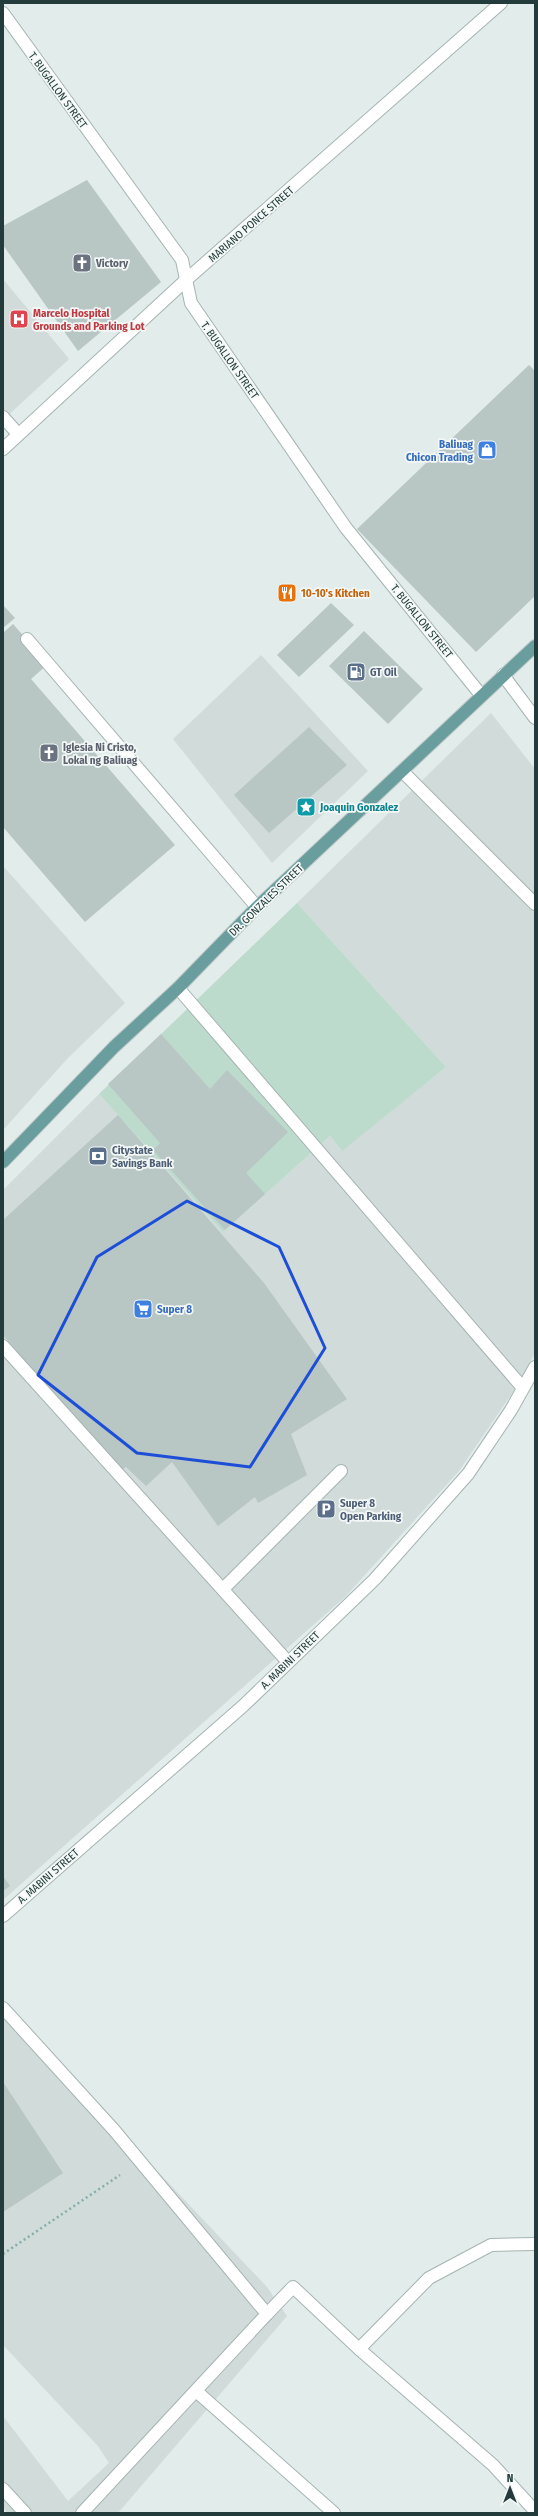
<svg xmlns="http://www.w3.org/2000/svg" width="538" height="2516" viewBox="0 0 538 2516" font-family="'Fira Sans Condensed',sans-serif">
	<rect width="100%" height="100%" fill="#e2ecea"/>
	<g fill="#d1dbd9">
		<path d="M 3,279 L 69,359 L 3,420 Z"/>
		<path d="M 261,655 L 368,771 L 272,863 L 173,739 Z"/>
		<path d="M 491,713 L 535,769 L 535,1353 L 519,1383 L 459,1471 L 345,1597 L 3,1900 L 3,1190 L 99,1094 L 223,1232 L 330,1136 L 341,1150 L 446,1067 L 297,903 Z"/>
		<path d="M 3,866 L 125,1003 L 67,1059 L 3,1130 Z"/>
		<path d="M 3,2008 L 267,2287 L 287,2316 L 118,2513 L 7,2513 L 3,2506 L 3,2416 L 68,2501 L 109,2463 L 98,2446 L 3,2345 Z"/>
	</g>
	<path fill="#bddbcd" d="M 297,903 L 446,1067 L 342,1151 L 330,1136 L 223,1232 L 99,1094 Z"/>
	<g fill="#b8c6c4">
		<path d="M 87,180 L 161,282 L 78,351 L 3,245 L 3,226 Z"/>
		<path d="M 529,365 L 535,371 L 535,596 L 476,652 L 357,529 Z"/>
		<path d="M 331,603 L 354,625 L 299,677 L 277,655 Z"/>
		<path d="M 3,605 L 15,618 L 3,628 Z"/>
		<path d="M 13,624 L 48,664 L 31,679 L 175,845 L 85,922 L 3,827 L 3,633 Z"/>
		<path d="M 364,631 L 423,689 L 388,724 L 329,666 Z"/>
		<path d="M 309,727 L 347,765 L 269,833 L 234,795 Z"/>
		<path d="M 161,1034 L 210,1089 L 227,1070 L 288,1132 L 246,1173 L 265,1194 L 225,1230 L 153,1150 L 160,1143 L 108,1084 Z"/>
		<path d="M 118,1115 L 264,1283 L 347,1399 L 291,1434 L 307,1475 L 258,1503 L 255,1497 L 218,1526 L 172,1462 L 146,1486 L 126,1467 L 120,1471 L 3,1335 L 3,1220 Z"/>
		<path d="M 3,1876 L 10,1886 L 3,1891 Z"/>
		<path d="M 3,2082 L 63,2173 L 3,2212 Z"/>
	</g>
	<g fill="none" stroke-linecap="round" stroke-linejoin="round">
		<defs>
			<g id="minor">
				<path d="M 3,13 L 182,260 L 191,303 L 346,528 L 481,695"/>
				<path d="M 3,417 L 18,434"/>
				<path d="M 3,449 L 186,280 L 501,3"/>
				<path d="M 27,639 L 257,907"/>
				<path d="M 503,675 L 535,718"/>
				<path d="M 402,771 L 535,904"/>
				<path d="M 178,988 L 523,1388"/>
				<path d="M 3,1346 L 288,1662"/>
				<path d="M 223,1589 L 341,1471"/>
				<path d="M 3,1916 L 243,1706 L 375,1579 L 468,1474 L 511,1410 L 535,1367"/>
				<path d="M 3,2008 L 114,2130 L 267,2314 L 293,2287 L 359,2349 L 493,2465 L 535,2511"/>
				<path d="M 359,2349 L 429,2278 L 491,2245 L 535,2244"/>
				<path d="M 196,2391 L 334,2513"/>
				<path d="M 3,2489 L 25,2513"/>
				<path d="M 82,2513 L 267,2314"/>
			</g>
			<path id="major" d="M 3,1162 L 114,1047 L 178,988 L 257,907 L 535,646"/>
		</defs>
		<use href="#minor" stroke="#a5b4b2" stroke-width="14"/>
		<use href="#major" stroke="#c1c8c8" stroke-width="14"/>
		<path stroke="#85adab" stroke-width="2.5" stroke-dasharray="2 3" stroke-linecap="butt" d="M 3,2254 L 120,2175"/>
		<use href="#minor" stroke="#fff" stroke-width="12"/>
		<use href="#major" stroke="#6a9e9e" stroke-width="12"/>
	</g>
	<path fill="none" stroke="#1d4ed8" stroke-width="3" stroke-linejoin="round" d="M 187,1201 L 279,1247 L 325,1348 L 250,1467 L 137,1453 L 38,1375 L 97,1257 Z"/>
	<defs>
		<symbol id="church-square" viewBox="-11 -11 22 22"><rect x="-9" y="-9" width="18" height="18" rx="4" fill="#6b7280" stroke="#f3f8f7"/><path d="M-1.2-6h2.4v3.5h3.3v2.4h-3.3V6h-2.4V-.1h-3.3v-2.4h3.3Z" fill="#fff"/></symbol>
		<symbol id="hospital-square" viewBox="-11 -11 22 22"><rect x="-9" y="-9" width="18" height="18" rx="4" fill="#e0444e" stroke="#f3f8f7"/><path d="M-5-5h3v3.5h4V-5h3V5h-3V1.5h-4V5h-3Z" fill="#fff"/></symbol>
		<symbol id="shop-square" viewBox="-11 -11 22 22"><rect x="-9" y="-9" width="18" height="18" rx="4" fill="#3f7fe0" stroke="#f3f8f7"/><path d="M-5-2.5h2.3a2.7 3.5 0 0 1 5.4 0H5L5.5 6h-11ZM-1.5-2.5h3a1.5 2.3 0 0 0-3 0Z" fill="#fff"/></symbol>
		<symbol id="restaurant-square" viewBox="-11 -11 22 22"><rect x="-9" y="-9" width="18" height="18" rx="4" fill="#e8710a" stroke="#f3f8f7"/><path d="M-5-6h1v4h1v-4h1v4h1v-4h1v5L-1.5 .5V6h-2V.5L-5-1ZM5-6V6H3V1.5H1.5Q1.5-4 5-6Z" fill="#fff"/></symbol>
		<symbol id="fuel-square" viewBox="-11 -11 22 22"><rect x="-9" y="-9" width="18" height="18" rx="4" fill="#5c6f8a" stroke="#f3f8f7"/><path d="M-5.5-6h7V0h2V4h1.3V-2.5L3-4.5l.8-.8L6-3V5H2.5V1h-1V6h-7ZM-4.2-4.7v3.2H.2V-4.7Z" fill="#fff"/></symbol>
		<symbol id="sight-square" viewBox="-11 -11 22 22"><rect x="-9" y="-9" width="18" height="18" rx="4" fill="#0f9aa8" stroke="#f3f8f7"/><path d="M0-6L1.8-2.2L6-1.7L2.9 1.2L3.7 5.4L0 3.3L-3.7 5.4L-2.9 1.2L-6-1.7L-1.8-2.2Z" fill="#fff"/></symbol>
		<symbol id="bank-square" viewBox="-11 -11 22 22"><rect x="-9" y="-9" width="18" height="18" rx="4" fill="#5c6f8a" stroke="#f3f8f7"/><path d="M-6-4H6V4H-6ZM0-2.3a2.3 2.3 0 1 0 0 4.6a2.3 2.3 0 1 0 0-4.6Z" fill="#fff"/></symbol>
		<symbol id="supermarket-square" viewBox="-11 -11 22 22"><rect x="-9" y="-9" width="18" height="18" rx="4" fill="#3f7fe0" stroke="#f3f8f7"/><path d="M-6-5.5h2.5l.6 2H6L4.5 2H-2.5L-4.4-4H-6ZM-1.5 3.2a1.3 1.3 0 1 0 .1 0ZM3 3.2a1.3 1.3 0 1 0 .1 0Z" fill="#fff"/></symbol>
		<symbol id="parking-square" viewBox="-11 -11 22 22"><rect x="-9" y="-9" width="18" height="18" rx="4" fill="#5c6f8a" stroke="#f3f8f7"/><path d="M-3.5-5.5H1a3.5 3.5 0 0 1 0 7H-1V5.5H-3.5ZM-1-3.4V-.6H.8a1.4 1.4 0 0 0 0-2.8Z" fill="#fff"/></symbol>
	</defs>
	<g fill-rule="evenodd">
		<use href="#church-square" x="71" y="252" width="22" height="22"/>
		<use href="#hospital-square" x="8" y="308" width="22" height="22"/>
		<use href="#shop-square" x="476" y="439" width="22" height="22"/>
		<use href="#restaurant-square" x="276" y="582" width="22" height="22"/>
		<use href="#fuel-square" x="345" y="661" width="22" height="22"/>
		<use href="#church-square" x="38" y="742" width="22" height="22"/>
		<use href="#sight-square" x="295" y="796" width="22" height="22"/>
		<use href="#bank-square" x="87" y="1145" width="22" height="22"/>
		<use href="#supermarket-square" x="132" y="1298" width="22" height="22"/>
		<use href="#parking-square" x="315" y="1498" width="22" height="22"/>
	</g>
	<g text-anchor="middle" stroke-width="3.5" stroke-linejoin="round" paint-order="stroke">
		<g font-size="11" fill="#233c3b" stroke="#f3f8f7">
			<text transform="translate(58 90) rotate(54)" y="4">T. BUGALLON STREET</text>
			<text transform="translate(251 224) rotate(-41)" y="4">MARIANO PONCE STREET</text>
			<text transform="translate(230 360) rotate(55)" y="4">T. BUGALLON STREET</text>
			<text transform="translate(422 621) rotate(51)" y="4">T. BUGALLON STREET</text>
			<text transform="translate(266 900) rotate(-44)" y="4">DR. GONZALES STREET</text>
			<text transform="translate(290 1660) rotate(-44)" y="4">A. MABINI STREET</text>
			<text transform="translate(48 1876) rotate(-41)" y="4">A. MABINI STREET</text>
		</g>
		<g font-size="11" font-weight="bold" fill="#5b616d" stroke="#f3f8f7" text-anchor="start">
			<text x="96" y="267">Victory</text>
			<text x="63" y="751">Iglesia Ni Cristo,<tspan x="63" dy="13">Lokal ng Baliuag</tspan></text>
		</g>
		<g font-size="11" font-weight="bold" fill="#be3a42" stroke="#f3f8f7" text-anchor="start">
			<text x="33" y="317">Marcelo Hospital<tspan x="33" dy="13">Grounds and Parking Lot</tspan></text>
		</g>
		<g font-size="11" font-weight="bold" fill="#366cbe" stroke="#f3f8f7" text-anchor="end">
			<text x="473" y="448">Baliuag<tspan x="473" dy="13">Chicon Trading</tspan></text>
			<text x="157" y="1313" text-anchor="start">Super 8</text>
		</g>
		<g font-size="11" font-weight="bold" fill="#c56008" stroke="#f3f8f7" text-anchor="start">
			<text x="301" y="597">10-10's Kitchen</text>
		</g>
		<g font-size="11" font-weight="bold" fill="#4e5e75" stroke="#f3f8f7" text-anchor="start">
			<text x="370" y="676">GT Oil</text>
			<text x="112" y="1154">Citystate<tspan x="112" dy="13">Savings Bank</tspan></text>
			<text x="340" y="1507">Super 8<tspan x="340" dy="13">Open Parking</tspan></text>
		</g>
		<g font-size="11" font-weight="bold" fill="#0d838f" stroke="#f3f8f7" text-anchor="start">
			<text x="320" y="811">Joaquin Gonzalez</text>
		</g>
	</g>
	<rect width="538" height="2516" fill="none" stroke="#233c3b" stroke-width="8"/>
	<g transform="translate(510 2488)" stroke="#f3f8f7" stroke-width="3" paint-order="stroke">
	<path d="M0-3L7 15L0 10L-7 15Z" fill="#233c3b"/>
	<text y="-6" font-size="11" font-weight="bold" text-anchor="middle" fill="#233c3b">N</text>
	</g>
</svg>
